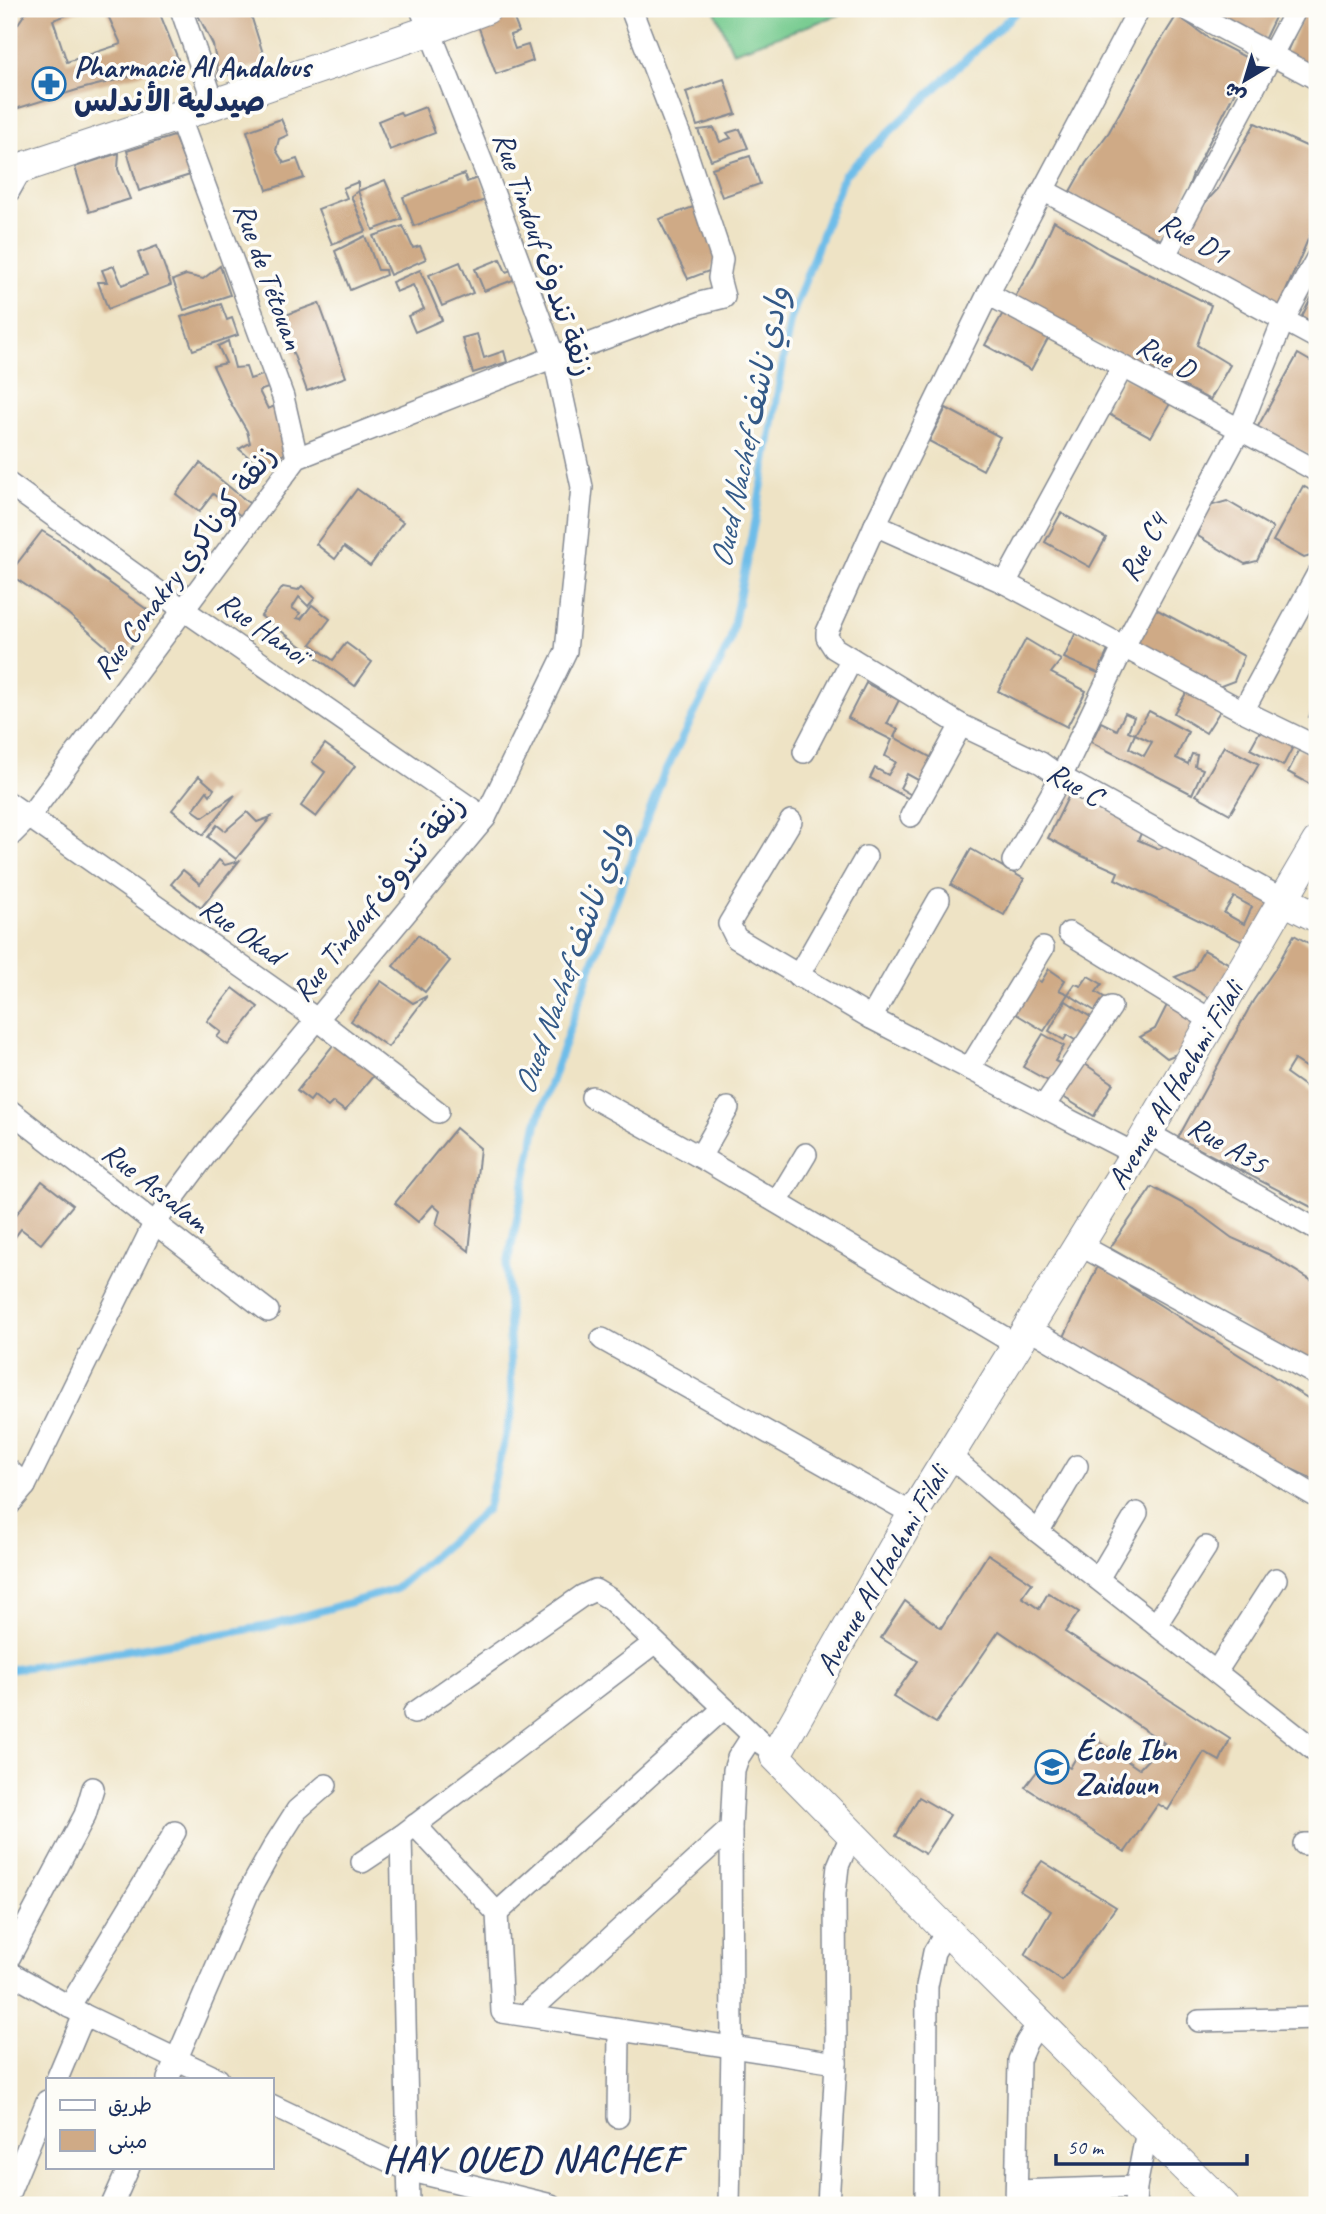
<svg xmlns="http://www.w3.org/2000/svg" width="1326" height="2214" viewBox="0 0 1326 2214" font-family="Caveat,'Playpen Sans Arabic',sans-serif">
	<rect width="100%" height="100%" fill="#fdfcf7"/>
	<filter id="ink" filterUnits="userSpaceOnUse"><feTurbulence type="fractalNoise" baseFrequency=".0143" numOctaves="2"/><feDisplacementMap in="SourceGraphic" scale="14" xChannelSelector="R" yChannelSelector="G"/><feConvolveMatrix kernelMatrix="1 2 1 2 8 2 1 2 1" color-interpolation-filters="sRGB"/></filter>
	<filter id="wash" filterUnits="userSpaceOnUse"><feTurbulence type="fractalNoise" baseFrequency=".00686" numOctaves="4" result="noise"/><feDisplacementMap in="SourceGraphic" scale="28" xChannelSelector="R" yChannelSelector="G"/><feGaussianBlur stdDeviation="1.57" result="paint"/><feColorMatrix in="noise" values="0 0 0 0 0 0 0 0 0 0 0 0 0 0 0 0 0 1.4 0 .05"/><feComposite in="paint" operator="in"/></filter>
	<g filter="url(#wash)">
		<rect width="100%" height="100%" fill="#eee3c5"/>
		<path fill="#76cb8f" stroke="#487d76" stroke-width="2" d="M 714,9 L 856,9 L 733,52 Z"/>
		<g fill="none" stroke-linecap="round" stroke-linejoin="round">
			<path stroke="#6ebde9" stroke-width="8" d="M 9,1670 L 269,1626 L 396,1589 L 487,1509 L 512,1411 L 507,1267 L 537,1123 L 591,967 L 663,776 L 730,642 L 763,479 L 790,321 L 844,175 L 1019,9"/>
		</g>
		<g id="blocks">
			<g fill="#cfaa86" fill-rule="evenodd">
				<path d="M 28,9 L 84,9 L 53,20 L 67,62 L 121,44 L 105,9 L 158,9 L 180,64 L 77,90 L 9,111 L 9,37 Z"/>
				<path d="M 195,9 L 249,9 L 266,63 L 219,77 L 213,45 Z"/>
				<path d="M 506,9 L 510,9 L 519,32 L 510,35 L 515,49 L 528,45 L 533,61 L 496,74 L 476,20 Z"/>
				<path d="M 1207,9 L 1279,9 L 1264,40 Z"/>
				<path d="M 1306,9 L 1312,9 L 1317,13 L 1317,74 L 1285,56 Z"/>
				<path d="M 1177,15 L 1208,38 L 1251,60 L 1193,174 L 1180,211 L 1161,240 L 1068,195 L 1086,163 L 1109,132 L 1151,56 Z"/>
				<path d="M 724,79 L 736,114 L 697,126 L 686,92 Z"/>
				<path d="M 425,107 L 435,133 L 390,150 L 378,121 L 400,112 L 402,116 Z"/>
				<path d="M 281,119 L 288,135 L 279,139 L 276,150 L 284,163 L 297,159 L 304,178 L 267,190 L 247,131 Z"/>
				<path d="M 1255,123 L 1317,151 L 1317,224 L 1309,237 L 1277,312 L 1176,256 L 1192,217 L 1218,189 Z"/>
				<path d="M 714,128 L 720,142 L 731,138 L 727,133 L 740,129 L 748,148 L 711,160 L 698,130 Z"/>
				<path d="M 174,136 L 190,175 L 139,191 L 127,151 Z"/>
				<path d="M 119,153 L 118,169 L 130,199 L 89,212 L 75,167 Z"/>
				<path d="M 750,156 L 760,184 L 722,197 L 712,168 Z"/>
				<path d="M 464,174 L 467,182 L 480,177 L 488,199 L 414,226 L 403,197 Z"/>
				<path d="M 385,180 L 402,219 L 373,230 L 358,191 Z"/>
				<path d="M 358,182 L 358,191 L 351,196 L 366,231 L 332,244 L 318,209 L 347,198 L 343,188 Z"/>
				<path d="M 699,205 L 717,260 L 709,271 L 688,279 L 659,219 Z"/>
				<path d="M 1054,221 L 1109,254 L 1211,305 L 1197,345 L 1230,365 L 1210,400 L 1106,346 L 1068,330 L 1014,299 L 1035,262 Z"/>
				<path d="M 403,226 L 413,248 L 420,246 L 426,259 L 390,275 L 373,236 Z"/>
				<path d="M 365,236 L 378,270 L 385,270 L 386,275 L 350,290 L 335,251 Z"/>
				<path d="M 157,246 L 171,285 L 108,309 L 98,282 L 107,282 L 102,270 L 114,266 L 122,285 L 147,275 L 138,253 Z"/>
				<path d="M 500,259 L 506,272 L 517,268 L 521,277 L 484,291 L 475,269 Z"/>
				<path d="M 460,262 L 473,293 L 442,306 L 429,275 Z"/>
				<path d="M 220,266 L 230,295 L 184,310 L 173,280 L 186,275 L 203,279 Z"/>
				<path d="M 420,270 L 442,320 L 415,332 L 408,316 L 424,309 L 413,285 L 396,292 L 392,282 Z"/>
				<path d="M 1317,287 L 1317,325 L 1302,316 Z"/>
				<path d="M 319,303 L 346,377 L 307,391 L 280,317 Z"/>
				<path d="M 221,304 L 227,320 L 232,318 L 238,335 L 193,350 L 181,317 Z"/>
				<path d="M 1004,311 L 1049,337 L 1031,370 L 985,345 Z"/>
				<path d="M 477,334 L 484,358 L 504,351 L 507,362 L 473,373 L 462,338 Z"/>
				<path d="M 228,341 L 235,368 L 246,367 L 250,379 L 266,374 L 271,387 L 259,391 L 268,409 L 277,405 L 290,450 L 262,468 L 239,449 L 250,443 L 247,431 L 229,400 L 213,366 L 226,363 L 218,346 Z"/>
				<path d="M 1298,354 L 1317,365 L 1317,459 L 1257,428 Z"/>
				<path d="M 1125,377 L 1171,402 L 1151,437 L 1105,412 Z"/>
				<path d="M 946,408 L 1000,437 L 983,470 L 929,441 Z"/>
				<path d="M 200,463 L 255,508 L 246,520 L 213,494 L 199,512 L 176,494 Z"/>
				<path d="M 1303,486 L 1317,494 L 1317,554 L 1304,558 L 1273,541 Z"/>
				<path d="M 357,489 L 403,522 L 370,566 L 344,547 L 335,559 L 316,544 Z"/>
				<path d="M 1227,501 L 1273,528 L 1257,561 L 1245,564 L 1198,536 L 1206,507 Z"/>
				<path d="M 1061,513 L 1106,538 L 1090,567 L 1045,542 Z"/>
				<path d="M 42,531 L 65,545 L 97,574 L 156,616 L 121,659 L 66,612 L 9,574 Z"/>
				<path d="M 302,586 L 315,598 L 308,606 L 299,597 L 292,608 L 300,613 L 297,618 L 301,619 L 312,605 L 330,619 L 311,644 L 333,660 L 346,643 L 372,662 L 355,686 L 261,616 L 283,587 L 298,590 Z"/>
				<path d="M 1154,608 L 1244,656 L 1234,681 L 1213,689 L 1134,645 Z"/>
				<path d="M 1076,632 L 1109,648 L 1098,673 L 1064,658 Z"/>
				<path d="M 1026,639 L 1061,660 L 1051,673 L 1086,691 L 1067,727 L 998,691 Z"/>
				<path d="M 866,683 L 899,700 L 887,724 L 898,729 L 894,737 L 939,762 L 927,785 L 907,774 L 900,788 L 913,796 L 911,800 L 870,778 L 875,768 L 888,775 L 896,762 L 885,756 L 892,740 L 848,718 Z"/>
				<path d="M 1188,690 L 1220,711 L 1206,733 L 1174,713 Z"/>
				<path d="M 1317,697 L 1317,720 L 1309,717 Z"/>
				<path d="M 1149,711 L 1188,732 L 1176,758 L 1188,764 L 1192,754 L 1197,755 L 1195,766 L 1203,769 L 1192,794 L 1091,742 L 1101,722 L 1117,730 L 1125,713 L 1134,717 L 1128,731 L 1135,734 L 1129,748 L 1144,756 L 1152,742 L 1135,734 Z"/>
				<path d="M 1267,718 L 1299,735 L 1283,766 L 1250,749 Z"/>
				<path d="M 325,744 L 355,766 L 316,817 L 301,806 L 325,772 L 312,762 Z"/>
				<path d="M 1224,746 L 1259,764 L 1230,814 L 1196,795 Z"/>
				<path d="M 1300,749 L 1317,759 L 1317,788 L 1288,772 Z"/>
				<path d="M 199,776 L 214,789 L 210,795 L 207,791 L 193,810 L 203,817 L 235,795 L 203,835 L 172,810 Z"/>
				<path d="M 1070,793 L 1144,827 L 1138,840 L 1159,849 L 1173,843 L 1277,899 L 1253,947 L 1115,879 L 1118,872 L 1082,856 L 1048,838 ZM 1234,897 L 1252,907 L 1244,924 L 1224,913 Z"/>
				<path d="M 247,812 L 257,822 L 271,817 L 236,859 L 208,837 L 217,825 L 225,831 Z"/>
				<path d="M 971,849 L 1024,879 L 1004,915 L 951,885 Z"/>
				<path d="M 219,860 L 225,865 L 239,861 L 201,908 L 171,884 L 183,870 L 200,884 Z"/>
				<path d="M 418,935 L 450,961 L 425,992 L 393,966 Z"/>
				<path d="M 1294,935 L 1317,948 L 1317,1075 L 1294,1060 L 1286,1073 L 1317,1095 L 1317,1210 L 1178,1138 L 1253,1001 L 1275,969 Z"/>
				<path d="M 1204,950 L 1237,968 L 1209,998 L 1175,977 L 1193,970 Z"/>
				<path d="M 1049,969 L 1065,980 L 1059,990 L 1068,994 L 1044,1031 L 1013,1012 L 1034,978 L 1041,982 Z"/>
				<path d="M 1088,976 L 1102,984 L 1096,992 L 1104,997 L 1095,1011 L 1068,994 L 1075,984 L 1081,986 Z"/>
				<path d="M 381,981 L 413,1003 L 427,996 L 388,1047 L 351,1021 Z"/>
				<path d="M 233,988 L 258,1007 L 228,1045 L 217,1037 L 221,1032 L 207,1021 Z"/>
				<path d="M 1066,1001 L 1092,1018 L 1081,1044 L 1067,1035 L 1064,1040 L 1049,1031 Z"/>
				<path d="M 1168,1003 L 1204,1021 L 1191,1048 L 1167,1058 L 1140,1037 L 1155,1029 Z"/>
				<path d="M 1043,1034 L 1064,1046 L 1055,1061 L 1061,1064 L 1050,1082 L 1023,1067 Z"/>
				<path d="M 338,1039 L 378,1070 L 345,1111 L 333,1102 L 328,1107 L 314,1096 L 310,1101 L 297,1091 Z"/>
				<path d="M 1082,1062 L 1113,1083 L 1094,1116 L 1060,1095 Z"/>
				<path d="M 456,1128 L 480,1148 L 469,1251 L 436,1225 L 440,1211 L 433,1205 L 418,1222 L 395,1203 Z"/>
				<path d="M 42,1181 L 73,1205 L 41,1244 L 21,1229 L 9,1245 L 9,1224 Z"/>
				<path d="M 1152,1187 L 1193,1209 L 1232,1238 L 1268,1254 L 1317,1284 L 1317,1367 L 1250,1331 L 1216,1307 L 1188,1296 L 1159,1276 L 1110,1248 Z"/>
				<path d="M 1098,1266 L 1317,1404 L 1317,1481 L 1268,1458 L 1062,1341 Z"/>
				<path d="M 988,1554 L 1032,1583 L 1022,1597 L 1039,1609 L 1048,1593 L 1079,1612 L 1065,1632 L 1230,1739 L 1220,1761 L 1204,1752 L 1168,1810 L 1158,1804 L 1125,1852 L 1025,1787 L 1048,1757 L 1070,1768 L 1089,1735 L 1139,1769 L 1164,1743 L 999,1631 L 936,1723 L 893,1697 L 918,1661 L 881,1638 L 905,1601 L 941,1628 Z"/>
				<path d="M 919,1797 L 950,1815 L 925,1854 L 896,1836 Z"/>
				<path d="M 1042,1861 L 1116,1907 L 1062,1981 L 1025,1955 L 1051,1911 L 1020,1891 Z"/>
			</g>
		</g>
	</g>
	<g filter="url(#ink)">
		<use href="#blocks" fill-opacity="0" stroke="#848992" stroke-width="2"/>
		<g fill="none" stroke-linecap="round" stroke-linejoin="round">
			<defs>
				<g id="street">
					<path d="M 181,9 L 214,104"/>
					<path d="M 1139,9 L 988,294 L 875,525 L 827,632 L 827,637 L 834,648 L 961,725 L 1041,763 L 1061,777 L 1282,899"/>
					<path d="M 1186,9 L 1317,79"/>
					<path d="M 179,116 L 283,397 L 297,458"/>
					<path d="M 1043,190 L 1317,338"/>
					<path d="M 9,191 L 22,168"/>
					<path d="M 1165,255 L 1296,9"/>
					<path d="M 988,294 L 1317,471"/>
					<path d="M 9,484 L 184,610 L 485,818"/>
					<path d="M 875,525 L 1005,583 L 1243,711 L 1317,747"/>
					<path d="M 1005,583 L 1122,368"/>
					<path d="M 1243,711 L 1317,575"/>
					<path d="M 804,752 L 852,659"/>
					<path d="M 9,803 L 318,1020 L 438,1112"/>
					<path d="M 911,816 L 961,725"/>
					<path d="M 791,821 L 729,924 L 736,938 L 871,1018 L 1135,1154"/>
					<path d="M 9,837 L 28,818 L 297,458 L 554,357 L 700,303 L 724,297 L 719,278 L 722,259 L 686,151 L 631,9"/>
					<path d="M 1013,861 L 1061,777 L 1123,648 L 1239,431 L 1283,321 L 1317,258"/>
					<path d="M 1069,933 L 1214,1022"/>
					<path d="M 798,976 L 866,857"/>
					<path d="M 871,1018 L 939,899"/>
					<path d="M 969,1069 L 1043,948"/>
					<path d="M 592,1097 L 700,1157 L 1017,1345"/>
					<path d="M 1044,1106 L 1111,1007"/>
					<path d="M 9,1110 L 268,1311"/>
					<path d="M 1146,1132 L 1317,1230"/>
					<path d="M 700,1157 L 728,1108"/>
					<path d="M 777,1202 L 806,1154"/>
					<path d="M 1078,1244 L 1317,1375"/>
					<path d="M 1027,1327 L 1317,1497"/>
					<path d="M 602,1339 L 913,1514"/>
					<path d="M 949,1455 L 1038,1532 L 1317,1752"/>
					<path d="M 9,1470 L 25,1486"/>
					<path d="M 9,1505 L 25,1486 L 154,1224 L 216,1141 L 485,818 L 566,651 L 582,487 L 554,357 L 485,170 L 421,9"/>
					<path d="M 1038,1532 L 1077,1466"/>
					<path d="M 1098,1579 L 1137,1513"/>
					<path d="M 1156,1625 L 1206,1547"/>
					<path d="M 1216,1672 L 1276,1579"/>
					<path d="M 414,1713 L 582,1596 L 595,1590 L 610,1599 L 762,1744"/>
					<path d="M 415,1825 L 497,1913 L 502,2012 L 836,2063"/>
					<path d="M 401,1836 L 409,2205"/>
					<path d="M 1304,1844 L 1317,1844"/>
					<path d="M 362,1862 L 401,1836 L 654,1643"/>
					<path d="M 497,1913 L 724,1708"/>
					<path d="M 9,1958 L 85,1815 L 93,1788"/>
					<path d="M 9,1972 L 84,2015 L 218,2079"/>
					<path d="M 69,2007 L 175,1832"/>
					<path d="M 527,2014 L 731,1828"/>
					<path d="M 1199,2021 L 1317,2018"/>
					<path d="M 57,2079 L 84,2015"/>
					<path d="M 168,2079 L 249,1891 L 274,1846 L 297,1810 L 326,1785"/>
					<path d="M 271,2105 L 408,2170 L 551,2205"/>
					<path d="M 618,2117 L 619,2032"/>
					<path d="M 1017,2191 L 1136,2187"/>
					<path d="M 9,2193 L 47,2101"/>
					<path d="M 112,2205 L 129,2167"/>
					<path d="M 729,2205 L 732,2047 L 731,1828 L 734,1770 L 738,1758 L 753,1735"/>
					<path d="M 828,2205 L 836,2063 L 835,1893 L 838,1866 L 852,1833"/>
					<path d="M 926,2205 L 927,1986 L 934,1952 L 947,1931"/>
					<path d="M 1016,2205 L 1019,2060 L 1026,2043 L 1039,2022"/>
					<path d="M 1135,2205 L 1136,2187 L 1147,2131"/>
				</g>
				<g id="secondary">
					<path d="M 9,172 L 214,104 L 428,31 L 486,9"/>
					<path d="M 1282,899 L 1317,917"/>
					<path d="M 1223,2205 L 947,1931 L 775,1756 L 913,1514 L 1135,1154 L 1317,842"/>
				</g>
			</defs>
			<use href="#street" stroke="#848992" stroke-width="24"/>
			<use href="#secondary" stroke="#848992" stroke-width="32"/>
			<use href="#street" stroke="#fff" stroke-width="21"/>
			<use href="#secondary" stroke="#fff" stroke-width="30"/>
		</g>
	</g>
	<defs>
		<symbol id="pharmacy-ring" viewBox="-11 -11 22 22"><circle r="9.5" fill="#fdfcf7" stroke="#1f6fb2" stroke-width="1.5"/><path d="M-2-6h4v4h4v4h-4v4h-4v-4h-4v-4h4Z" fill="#1f6fb2"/></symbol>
		<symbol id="school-ring" viewBox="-11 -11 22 22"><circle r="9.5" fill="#fdfcf7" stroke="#1f6fb2" stroke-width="1.5"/><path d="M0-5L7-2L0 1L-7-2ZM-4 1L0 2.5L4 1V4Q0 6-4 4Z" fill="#1f6fb2"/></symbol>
	</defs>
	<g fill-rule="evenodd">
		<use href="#pharmacy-ring" x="30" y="65" width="38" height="38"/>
		<use href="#school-ring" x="1033" y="1748" width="38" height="38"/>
	</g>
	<g text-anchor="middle" stroke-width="7" stroke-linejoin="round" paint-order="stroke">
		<g font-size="30" font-weight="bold" fill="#1b2f5e" stroke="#fdfcf7" text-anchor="start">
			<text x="74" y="77">Pharmacie Al Andalous<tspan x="74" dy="34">صيدلية الأندلس</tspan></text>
			<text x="1076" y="1760">École Ibn<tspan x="1076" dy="34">Zaidoun</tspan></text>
		</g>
		<g font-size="30" fill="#1b2f5e" stroke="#fdfcf7">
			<text transform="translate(1194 238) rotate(29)" y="10">Rue D1</text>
			<text transform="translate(544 254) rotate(71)" y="10">Rue Tindouf زنقة تندوف</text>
			<text transform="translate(269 276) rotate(70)" y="10">Rue de Tétouan</text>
			<text transform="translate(1166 357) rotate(28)" y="10">Rue D</text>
			<text transform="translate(1143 547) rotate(-62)" y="10">Rue C4</text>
			<text transform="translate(184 562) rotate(-53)" y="10">Rue Conakry زنقة كوناكري</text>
			<text transform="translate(263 628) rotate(35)" y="10">Rue Hanoï</text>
			<text transform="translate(1075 784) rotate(30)" y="10">Rue C</text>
			<text transform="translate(378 898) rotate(-51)" y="10">Rue Tindouf زنقة تندوف</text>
			<text transform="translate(242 931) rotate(35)" y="10">Rue Okad</text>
			<text transform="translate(1175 1085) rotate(-59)" y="10">Avenue Al Hachmi Filali</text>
			<text transform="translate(1228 1145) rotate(30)" y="10">Rue A35</text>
			<text transform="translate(156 1187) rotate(38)" y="10">Rue Assalam</text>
			<text transform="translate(882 1570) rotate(-60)" y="10">Avenue Al Hachmi Filali</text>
		</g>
		<g font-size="32" font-style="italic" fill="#345a88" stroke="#fdfcf7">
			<text transform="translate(749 427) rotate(-78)" y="11">Oued Nachef وادي ناشف</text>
			<text transform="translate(571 958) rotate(-70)" y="11">Oued Nachef وادي ناشف</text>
		</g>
		<g font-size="37" font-weight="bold" letter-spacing="2" fill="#1b2f5e" stroke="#fdfcf7">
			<text x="532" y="2171">HAY OUED NACHEF</text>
		</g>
	</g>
	<rect width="1326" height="2214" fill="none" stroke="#fdfcf7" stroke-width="35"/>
	<rect x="46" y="2078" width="228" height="91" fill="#fdfcf7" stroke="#a3aaba" stroke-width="2"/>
	<rect x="60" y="2100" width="35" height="10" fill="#ffffff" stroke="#a3aaba" stroke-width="2"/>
	<text x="108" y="2112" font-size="21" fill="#1b2f5e">طريق</text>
	<rect x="60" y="2130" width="35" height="21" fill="#cfaa86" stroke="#a3aaba" stroke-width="2"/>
	<text x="108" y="2148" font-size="21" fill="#1b2f5e">مبنى</text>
	<g transform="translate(1245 80) rotate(218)" stroke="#fdfcf7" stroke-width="5" paint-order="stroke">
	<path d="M0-5L12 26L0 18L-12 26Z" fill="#1b2f5e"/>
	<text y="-10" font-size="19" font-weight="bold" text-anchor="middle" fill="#1b2f5e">ش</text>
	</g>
	<path d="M1056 2154v10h191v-10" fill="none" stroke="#1b2f5e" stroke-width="3.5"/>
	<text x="1067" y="2154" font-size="21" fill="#1b2f5e" stroke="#fdfcf7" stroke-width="5" paint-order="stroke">50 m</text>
</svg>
